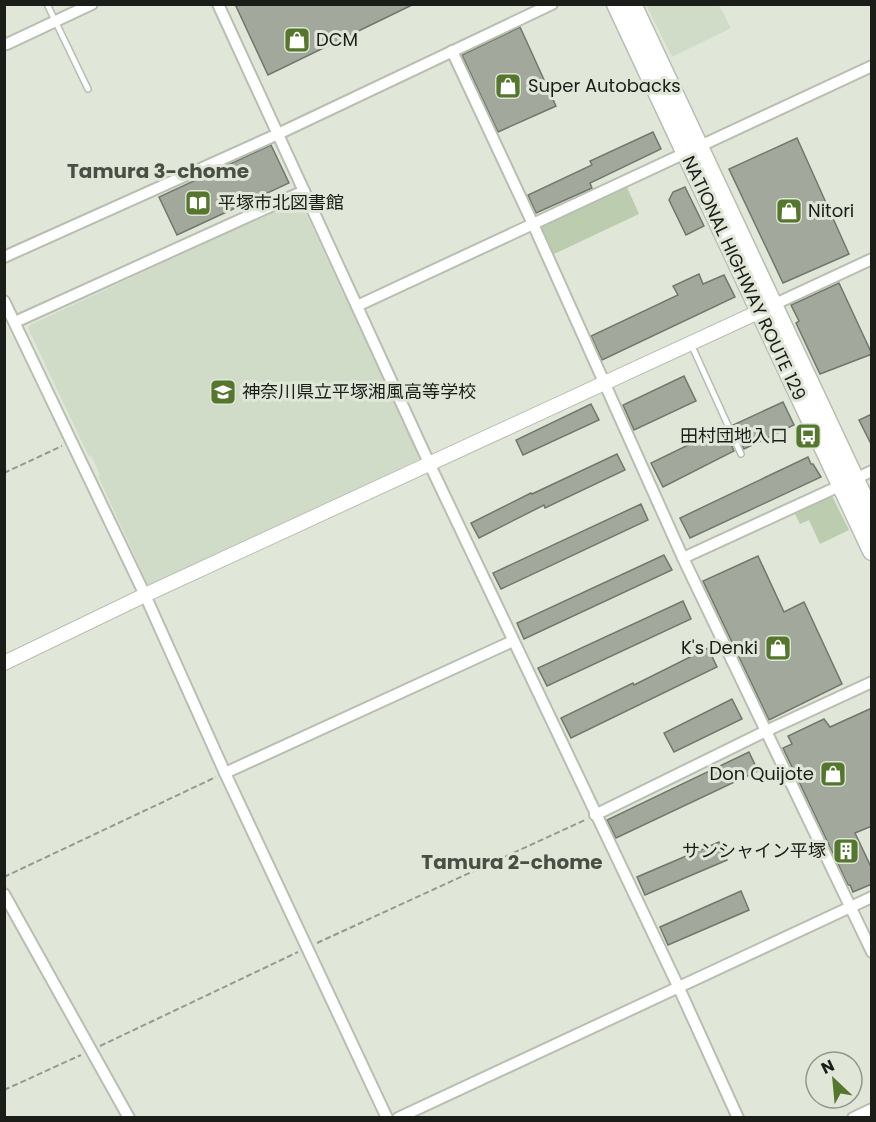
<svg xmlns="http://www.w3.org/2000/svg" width="876" height="1122" viewBox="0 0 876 1122" font-family="Poppins,'Noto Sans JP',sans-serif">
	<rect width="100%" height="100%" fill="#e0e7d9"/>
	<g fill="#d1dcc8">
		<path d="M 646,5 L 719,5 L 731,28 L 672,57 Z"/>
		<path d="M 299,199 L 419,456 L 418,460 L 150,585 L 148,585 L 98,476 L 100,475 L 92,457 L 88,455 L 28,328 L 30,325 Z"/>
	</g>
	<g fill="#bcccae">
		<path d="M 626,185 L 639,214 L 552,255 L 540,229 L 541,226 Z"/>
		<path d="M 832,496 L 849,530 L 820,544 L 809,520 L 800,524 L 795,514 Z"/>
	</g>
	<g fill="none" stroke-linecap="round" stroke-linejoin="round">
		<path stroke="#9cb187" stroke-width="4" d="M 869,1118 L 872,1117"/>
	</g>
	<g fill="#a2a99c" stroke="#70776b" stroke-width="1.5">
		<path d="M 235,4 L 414,4 L 268,75 Z"/>
		<path d="M 520,27 L 556,106 L 498,132 L 462,55 Z"/>
		<path d="M 653,132 L 661,149 L 590,183 L 592,188 L 536,213 L 528,195 L 592,165 L 590,161 Z"/>
		<path d="M 797,138 L 849,254 L 783,283 L 729,169 Z"/>
		<path d="M 271,145 L 289,183 L 177,235 L 159,197 Z"/>
		<path d="M 685,187 L 704,226 L 686,235 L 669,200 L 673,192 Z"/>
		<path d="M 699,274 L 703,284 L 724,275 L 735,297 L 602,360 L 591,336 L 678,295 L 673,286 Z"/>
		<path d="M 839,283 L 872,354 L 820,374 L 796,323 L 799,321 L 791,305 Z"/>
		<path d="M 684,376 L 696,401 L 634,430 L 623,405 Z"/>
		<path d="M 783,402 L 794,425 L 744,449 L 733,425 Z"/>
		<path d="M 591,404 L 599,420 L 523,455 L 516,440 Z"/>
		<path d="M 872,414 L 872,446 L 859,420 Z"/>
		<path d="M 721,429 L 721,431 L 724,429 L 734,451 L 663,487 L 651,463 Z"/>
		<path d="M 617,454 L 625,470 L 545,508 L 544,505 L 479,538 L 471,523 L 531,493 L 532,494 Z"/>
		<path d="M 808,457 L 811,464 L 813,464 L 821,477 L 690,538 L 680,518 Z"/>
		<path d="M 641,504 L 648,520 L 501,589 L 493,573 Z"/>
		<path d="M 664,555 L 672,570 L 524,639 L 517,623 Z"/>
		<path d="M 758,556 L 784,612 L 804,602 L 842,684 L 769,720 L 703,581 Z"/>
		<path d="M 683,601 L 691,619 L 547,686 L 538,668 Z"/>
		<path d="M 708,648 L 717,667 L 571,738 L 561,718 L 633,683 L 634,685 Z"/>
		<path d="M 732,699 L 742,719 L 674,752 L 664,733 Z"/>
		<path d="M 872,708 L 872,826 L 855,833 L 872,869 L 872,884 L 853,892 L 850,885 L 848,885 L 783,748 L 792,744 L 788,736 L 824,719 L 830,727 Z"/>
		<path d="M 749,752 L 758,771 L 616,838 L 607,820 Z"/>
		<path d="M 719,842 L 727,860 L 645,895 L 637,877 Z"/>
		<path d="M 741,891 L 749,910 L 668,945 L 660,927 Z"/>
	</g>
	<g fill="none" stroke-linecap="round" stroke-linejoin="round">
		<defs>
			<g id="service">
				<path d="M 47,4 L 88,89"/>
				<path d="M 691,344 L 741,454"/>
			</g>
			<g id="minor">
				<path d="M 218,4 L 429,463 L 678,986 L 738,1118"/>
				<path d="M 7,44 L 92,4"/>
				<path d="M 452,51 L 533,224 L 683,558 L 872,952"/>
				<path d="M 4,257 L 278,134 L 552,4"/>
				<path d="M 4,301 L 145,595 L 225,773 L 387,1118"/>
				<path d="M 773,305 L 872,259"/>
				<path d="M 357,306 L 872,66"/>
				<path d="M 15,322 L 304,191"/>
				<path d="M 683,558 L 872,471"/>
				<path d="M 225,773 L 513,641"/>
				<path d="M 595,815 L 766,731 L 872,682"/>
				<path d="M 4,894 L 129,1118"/>
				<path d="M 398,1118 L 872,897"/>
				<path d="M 853,1118 L 872,1109"/>
			</g>
			<path id="tertiary" d="M 4,663 L 145,595 L 767,308"/>
			<g id="trunk">
				<path d="M 616,4 L 872,551"/>
				<path d="M 632,4 L 872,516"/>
			</g>
		</defs>
		<use href="#service" stroke="#b8bfb2" stroke-width="8"/>
		<use href="#minor" stroke="#b8bfb2" stroke-width="14"/>
		<use href="#tertiary" stroke="#b8bfb2" stroke-width="16"/>
		<use href="#trunk" stroke="#b8bfb2" stroke-width="21"/>
		<g stroke="#959a8f" stroke-width="2" stroke-dasharray="6 3" stroke-linecap="butt">
			<path d="M 4,473 L 62,446"/>
			<path d="M 4,877 L 216,777"/>
			<path d="M 317,943 L 587,819"/>
			<path d="M 100,1046 L 298,952"/>
			<path d="M 4,1090 L 81,1055"/>
		</g>
		<use href="#service" stroke="#fff" stroke-width="5"/>
		<use href="#minor" stroke="#fff" stroke-width="10"/>
		<use href="#tertiary" stroke="#fff" stroke-width="14"/>
		<use href="#trunk" stroke="#fff" stroke-width="18"/>
	</g>
	<defs>
		<symbol id="shop-square" viewBox="-11 -11 22 22"><rect x="-9" y="-9" width="18" height="18" rx="4" fill="#55762d" stroke="#e0e7d9"/><path d="M-5-2.5h2.3a2.7 3.5 0 0 1 5.4 0H5L5.5 6h-11ZM-1.5-2.5h3a1.5 2.3 0 0 0-3 0Z" fill="#fff"/></symbol>
		<symbol id="library-square" viewBox="-11 -11 22 22"><rect x="-9" y="-9" width="18" height="18" rx="4" fill="#55762d" stroke="#e0e7d9"/><path d="M-6-4Q-3-5.5-.7-3.5V5Q-3 3-6 4ZM6-4Q3-5.5 .7-3.5V5Q3 3 6 4Z" fill="#fff"/></symbol>
		<symbol id="school-square" viewBox="-11 -11 22 22"><rect x="-9" y="-9" width="18" height="18" rx="4" fill="#55762d" stroke="#e0e7d9"/><path d="M0-5L7-2L0 1L-7-2ZM-4 1L0 2.5L4 1V4Q0 6-4 4Z" fill="#fff"/></symbol>
		<symbol id="bus-square" viewBox="-11 -11 22 22"><rect x="-9" y="-9" width="18" height="18" rx="4" fill="#55762d" stroke="#e0e7d9"/><path d="M-5-6H5V4H4V6H2V4H-2V6H-4V4H-5ZM-3.5-4V0h7V-4ZM-3.5 1.2v1.5H-2V1.2ZM2 1.2v1.5H3.5V1.2Z" fill="#fff"/></symbol>
		<symbol id="building-square" viewBox="-11 -11 22 22"><rect x="-9" y="-9" width="18" height="18" rx="4" fill="#55762d" stroke="#e0e7d9"/><path d="M-4-6H4V6H1V3H-1V6H-4ZM-2.5-4.3h1.7v1.8h-1.7ZM.8-4.3h1.7v1.8H.8ZM-2.5-1h1.7V.8h-1.7ZM.8-1h1.7V.8H.8Z" fill="#fff"/></symbol>
	</defs>
	<g fill-rule="evenodd">
		<use href="#shop-square" x="282" y="25" width="30" height="30"/>
		<use href="#shop-square" x="493" y="71" width="30" height="30"/>
		<use href="#library-square" x="183" y="188" width="30" height="30"/>
		<use href="#shop-square" x="774" y="196" width="30" height="30"/>
		<use href="#school-square" x="208" y="377" width="30" height="30"/>
		<use href="#bus-square" x="793" y="421" width="30" height="30"/>
		<use href="#shop-square" x="763" y="633" width="30" height="30"/>
		<use href="#shop-square" x="818" y="759" width="30" height="30"/>
		<use href="#building-square" x="831" y="836" width="30" height="30"/>
	</g>
	<g text-anchor="middle" stroke-width="6" stroke-linejoin="round" paint-order="stroke">
		<g font-size="18" fill="#1b1d18" stroke="#e0e7d9" text-anchor="start">
			<text x="316" y="46">DCM</text>
			<text x="528" y="92">Super Autobacks</text>
			<text x="218" y="209">平塚市北図書館</text>
			<text x="808" y="217">Nitori</text>
			<text x="242" y="398">神奈川県立平塚湘風高等学校</text>
			<text x="788" y="442" text-anchor="end">田村団地入口</text>
			<text x="758" y="654" text-anchor="end">K's Denki</text>
			<text x="814" y="780" text-anchor="end">Don Quijote</text>
			<text x="826" y="857" text-anchor="end">サンシャイン平塚</text>
		</g>
		<g font-size="18" fill="#1b1d18" stroke="#e0e7d9">
			<text transform="translate(744 278) rotate(65)" y="6">NATIONAL HIGHWAY ROUTE 129</text>
		</g>
		<g font-size="20" font-weight="bold" fill="#494f44" stroke="#e0e7d9">
			<text x="158" y="178">Tamura 3-chome</text>
			<text x="512" y="869">Tamura 2-chome</text>
		</g>
	</g>
	<rect width="876" height="1122" fill="none" stroke="#1b1d18" stroke-width="12"/>
	<g transform="translate(834 1080) rotate(334)"><circle r="28" fill="#e0e7d9" stroke="#91968c" stroke-width="1.5"/>
	<path d="M0-4.5L10 22L0 15L-10 22Z" fill="#55762d"/>
	<text y="-9" font-size="16" font-weight="bold" text-anchor="middle" fill="#1b1d18">N</text>
	</g>
</svg>
